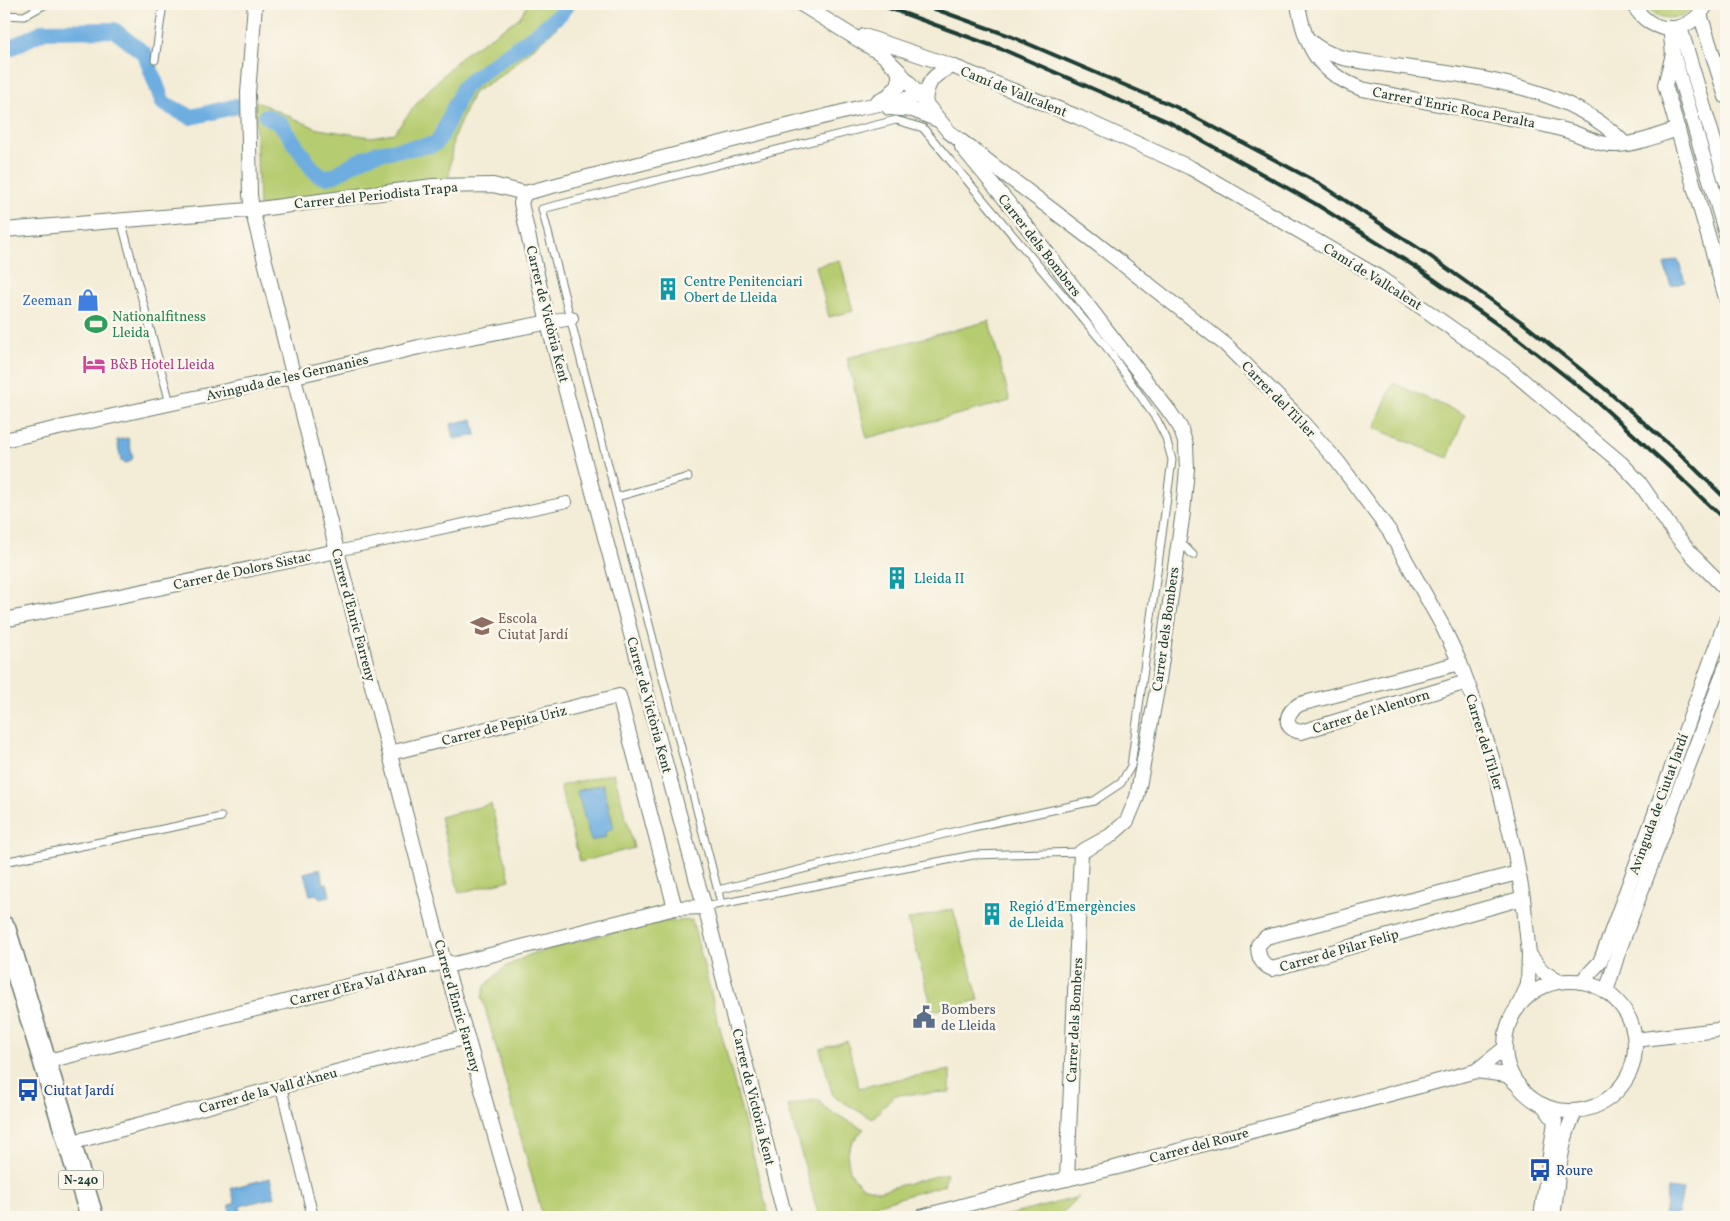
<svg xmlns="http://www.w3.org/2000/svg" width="1730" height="1221" viewBox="0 0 1730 1221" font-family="Vollkorn,serif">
	<rect width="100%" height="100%" fill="#fbf7ec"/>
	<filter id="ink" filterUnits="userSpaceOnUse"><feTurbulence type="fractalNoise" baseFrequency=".02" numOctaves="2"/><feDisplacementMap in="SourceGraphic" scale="10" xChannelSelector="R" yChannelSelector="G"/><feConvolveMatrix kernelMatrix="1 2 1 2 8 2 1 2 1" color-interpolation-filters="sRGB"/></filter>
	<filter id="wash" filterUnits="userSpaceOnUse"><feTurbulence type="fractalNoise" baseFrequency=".0096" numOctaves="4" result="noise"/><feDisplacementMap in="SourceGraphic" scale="20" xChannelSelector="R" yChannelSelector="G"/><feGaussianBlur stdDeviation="1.12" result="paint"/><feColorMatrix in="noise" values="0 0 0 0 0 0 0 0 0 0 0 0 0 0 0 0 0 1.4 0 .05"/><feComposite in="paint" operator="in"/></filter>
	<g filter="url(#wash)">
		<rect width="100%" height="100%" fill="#f3ecd6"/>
		<g fill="#b6cc70" stroke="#6a8452">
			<path d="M 528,4 L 578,4 L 555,29 L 503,74 L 473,93 L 453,139 L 449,177 L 393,188 L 259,206 L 255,101 L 318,129 L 371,137 L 394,133 L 421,98 L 463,55 L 519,18 Z"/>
			<path d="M 1644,4 L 1696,4 C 1683,22 1657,23 1644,4 Z"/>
			<path d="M 840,260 L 853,311 L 829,317 L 816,266 Z"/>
			<path d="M 989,321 L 1010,401 L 867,438 L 847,358 Z"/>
			<path d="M 1393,383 L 1465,415 L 1448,458 L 1374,428 Z"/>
			<path d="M 614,773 L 634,848 L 580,862 L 560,786 Z"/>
			<path d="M 491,804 L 510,880 L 459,893 L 440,817 Z"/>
			<path d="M 953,909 L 979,1000 L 933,1011 L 908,920 Z"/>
			<path d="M 692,920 L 769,1217 L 543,1217 L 482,997 L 485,986 L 505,967 L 533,953 L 652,922 Z"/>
			<path d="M 847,1041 L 859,1088 L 894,1080 L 950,1070 L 950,1092 L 896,1095 L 890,1099 L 872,1119 L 833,1096 L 820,1049 Z"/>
			<path d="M 818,1099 L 826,1109 L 864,1129 L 852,1142 L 847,1155 L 850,1171 L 855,1179 L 862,1186 L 879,1191 L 947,1173 L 944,1185 L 833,1217 L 819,1217 L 788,1106 Z"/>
			<path d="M 1079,1197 L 1058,1217 L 1002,1217 Z"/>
		</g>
		<g fill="#6dade0" stroke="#46758a">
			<path d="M 1678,259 L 1685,282 L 1671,286 L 1664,264 Z"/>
			<path d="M 473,419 L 476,435 L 454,439 L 451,424 Z"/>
			<path d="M 128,438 L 133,458 L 131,459 L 131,461 L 126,463 L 121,461 L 117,440 Z"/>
			<path d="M 603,784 L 614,828 L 605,831 L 606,837 L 591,841 L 577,791 Z"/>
			<path d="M 320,869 L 324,884 L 327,883 L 330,896 L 320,898 L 316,894 L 310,895 L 304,873 Z"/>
			<path d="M 270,1178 L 275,1197 L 240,1206 L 241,1212 L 231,1215 L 229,1205 L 235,1203 L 231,1188 Z"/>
			<path d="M 1668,1188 L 1683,1190 L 1678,1214 L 1675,1214 L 1674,1217 L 1664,1217 Z"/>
		</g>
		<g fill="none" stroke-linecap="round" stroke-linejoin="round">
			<g stroke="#6dade0" stroke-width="16">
				<path d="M 4,51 L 44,31 L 114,30 L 145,54 L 163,103 L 191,117 L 237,106"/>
				<path d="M 266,116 L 281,124 L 311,167 L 319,175 L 327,177 L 335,175 L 354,163 L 376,153 L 431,145 L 436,143 L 441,136 L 463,88 L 474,78 L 535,35 L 561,13 L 566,4"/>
			</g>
		</g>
	</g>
	<g filter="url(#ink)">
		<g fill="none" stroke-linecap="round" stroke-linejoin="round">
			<defs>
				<g id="service">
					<path d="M 4,15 L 24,16 L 46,4"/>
					<path d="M 155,60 L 163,4"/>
					<path d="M 121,220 L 170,403"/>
					<path d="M 617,497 L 688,477"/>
					<path d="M 1179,541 L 1193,555"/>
					<path d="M 4,862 L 221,817"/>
					<path d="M 718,890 L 973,827 L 1094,801 L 1121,783 L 1131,766 L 1172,460 L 1166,438 L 1157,420 L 1105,345 L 923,128 L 896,120 L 542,209 L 721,903"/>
					<path d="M 705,907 L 973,855 L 1081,852"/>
				</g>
				<g id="pedestrian">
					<path d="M 337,551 L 567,502"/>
					<path d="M 281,1087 L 313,1217"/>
				</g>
				<g id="minor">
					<path d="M 255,4 L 248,93 L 250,195 L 252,209 L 337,551 L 444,962 L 467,1037 L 518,1217"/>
					<path d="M 801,4 L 883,55 L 899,71 L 949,132 L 1092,240 L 1226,345 L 1294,413 L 1338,462 L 1390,532 L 1442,625 L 1460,663 L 1474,701 L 1492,758 L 1515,853 L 1523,898 L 1529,954 L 1528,985 L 1517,1009"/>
					<path d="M 1298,4 C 1305,48 1319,73 1362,89 L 1545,125 C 1553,127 1561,129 1568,131 C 1584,136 1601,146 1617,145 C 1639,144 1658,135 1678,129"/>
					<path d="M 1633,4 C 1652,37 1688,36 1707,4"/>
					<path d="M 1700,14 L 1726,97"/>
					<path d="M 1680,27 L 1726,181"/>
					<path d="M 1670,28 L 1673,54 L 1726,234"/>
					<path d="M 864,36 L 952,66 L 1078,117 L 1191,168 L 1380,278 L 1508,368 L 1621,463 L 1639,482 L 1675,534 L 1694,557 L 1724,587"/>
					<path d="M 1309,40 C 1331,62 1366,61 1395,66 C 1471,76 1570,85 1625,144"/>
					<path d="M 1673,54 L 1665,85 L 1726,298"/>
					<path d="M 878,101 L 888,96 L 899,85 L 899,71"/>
					<path d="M 925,102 C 927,81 933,75 952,66"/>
					<path d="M 889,108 L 913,110 L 938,120"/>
					<path d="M 962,147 L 1014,210 L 1169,411 L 1180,427 L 1186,445 L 1187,469 L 1183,512 L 1159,679 L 1137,797 L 1127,821 L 1110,836 L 1081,852 L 1067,1179"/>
					<path d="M 525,193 L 521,203 L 548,324 L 697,881 L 705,907 L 785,1217"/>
					<path d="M 4,230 L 260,209 L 433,186 L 493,185 L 525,193 L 858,108 L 911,98 L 918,95"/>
					<path d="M 4,440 L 313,372 L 419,347 L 571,318"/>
					<path d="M 4,620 L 337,551"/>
					<path d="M 1460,663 L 1300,704 C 1286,712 1281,728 1301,732 L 1467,682"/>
					<path d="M 390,753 L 619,696 L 675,908"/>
					<path d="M 1518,873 L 1266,937 L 1258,945 C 1258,957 1261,964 1272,969 L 1523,898"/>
					<path d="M 1529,954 L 1542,971 L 1559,982"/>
					<circle cx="1570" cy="1046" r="65"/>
					<path d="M 1581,982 L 1600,962 L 1607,944 L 1726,620"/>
					<path d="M 1606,992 L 1619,950 L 1726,666"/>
					<path d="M 1635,1040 L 1726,1029"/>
					<path d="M 44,1062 L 444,962 L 455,964 L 675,908 L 705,907"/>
					<path d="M 1476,1071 L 1505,1048"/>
					<path d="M 70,1143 L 467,1037"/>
					<path d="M 921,1217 L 1028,1188 L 1118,1167 L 1476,1071 L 1507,1075 L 1518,1085"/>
					<path d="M 1541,1217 L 1555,1121 L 1543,1105"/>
					<path d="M 1553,1217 C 1558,1184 1559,1140 1576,1111"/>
				</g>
				<path id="primary" d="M 4,928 L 92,1217"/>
			</defs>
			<use href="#service" stroke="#697a6d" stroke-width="9"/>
			<use href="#pedestrian" stroke="#697a6d" stroke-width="12"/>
			<use href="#minor" stroke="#697a6d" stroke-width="16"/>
			<use href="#primary" stroke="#697a6d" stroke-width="25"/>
			<use href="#service" stroke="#fff" stroke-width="7"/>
			<use href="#pedestrian" stroke="#fff" stroke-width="10"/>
			<use href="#minor" stroke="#fff" stroke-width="14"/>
			<use href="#primary" stroke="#fff" stroke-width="22"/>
			<g stroke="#1f3d34" stroke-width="4">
				<path d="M 878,4 L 1004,50 L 1169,122 L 1314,203 L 1419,269 L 1517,338 L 1592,397 L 1667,465 L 1726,521"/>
				<path d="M 921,4 L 1010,36 L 1176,107 L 1320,184 L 1427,254 L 1523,323 L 1604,388 L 1680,454 L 1726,499"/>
			</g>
		</g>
	</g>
	<defs>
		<symbol id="building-bare" viewBox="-9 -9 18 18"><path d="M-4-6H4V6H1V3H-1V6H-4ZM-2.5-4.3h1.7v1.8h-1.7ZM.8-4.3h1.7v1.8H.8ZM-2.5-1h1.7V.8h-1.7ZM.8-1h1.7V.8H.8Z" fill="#0f9aa8" stroke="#fbf7ec" stroke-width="2.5" paint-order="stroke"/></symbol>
		<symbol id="shop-bare" viewBox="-9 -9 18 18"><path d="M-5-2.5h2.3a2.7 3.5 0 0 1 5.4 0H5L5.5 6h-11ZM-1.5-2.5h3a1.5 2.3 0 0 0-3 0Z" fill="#3f7fe0" stroke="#fbf7ec" stroke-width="2.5" paint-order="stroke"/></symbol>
		<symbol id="stadium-bare" viewBox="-9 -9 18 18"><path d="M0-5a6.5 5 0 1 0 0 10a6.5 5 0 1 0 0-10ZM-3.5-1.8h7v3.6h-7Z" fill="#2e9e5b" stroke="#fbf7ec" stroke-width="2.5" paint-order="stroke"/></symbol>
		<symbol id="hotel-bare" viewBox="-9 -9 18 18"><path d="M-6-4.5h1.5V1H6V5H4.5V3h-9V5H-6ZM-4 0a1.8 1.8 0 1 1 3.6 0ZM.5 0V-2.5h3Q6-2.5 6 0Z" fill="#d1479c" stroke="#fbf7ec" stroke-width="2.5" paint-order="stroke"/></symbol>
		<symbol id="school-bare" viewBox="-9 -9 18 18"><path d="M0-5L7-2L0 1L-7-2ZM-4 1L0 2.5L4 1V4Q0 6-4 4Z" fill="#8d6e63" stroke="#fbf7ec" stroke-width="2.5" paint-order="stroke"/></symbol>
		<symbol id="civic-bare" viewBox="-9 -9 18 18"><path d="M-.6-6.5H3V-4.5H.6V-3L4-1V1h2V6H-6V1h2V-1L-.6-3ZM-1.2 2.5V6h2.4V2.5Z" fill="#5c6f8a" stroke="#fbf7ec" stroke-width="2.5" paint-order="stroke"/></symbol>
		<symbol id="bus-bare" viewBox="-9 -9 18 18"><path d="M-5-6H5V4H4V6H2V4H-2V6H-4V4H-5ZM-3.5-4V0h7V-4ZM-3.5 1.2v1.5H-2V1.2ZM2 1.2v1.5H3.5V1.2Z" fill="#1a4fb4" stroke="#fbf7ec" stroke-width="2.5" paint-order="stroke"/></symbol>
	</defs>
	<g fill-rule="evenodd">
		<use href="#building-bare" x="652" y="273" width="32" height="32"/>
		<use href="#shop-bare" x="72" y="284" width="32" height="32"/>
		<use href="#stadium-bare" x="80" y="308" width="32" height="32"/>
		<use href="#hotel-bare" x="78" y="348" width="32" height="32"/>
		<use href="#building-bare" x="881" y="562" width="32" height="32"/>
		<use href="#school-bare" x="466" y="610" width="32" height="32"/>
		<use href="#building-bare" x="976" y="898" width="32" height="32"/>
		<use href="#civic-bare" x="908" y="1001" width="32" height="32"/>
		<use href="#bus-bare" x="12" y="1074" width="32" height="32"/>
		<use href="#bus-bare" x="1524" y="1154" width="32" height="32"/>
	</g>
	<g text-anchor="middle" stroke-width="5" stroke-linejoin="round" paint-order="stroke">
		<rect fill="#fbf7ec" stroke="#61756b" stroke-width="1" x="58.5" y="1170.5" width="45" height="19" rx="4"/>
		<g font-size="12" font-weight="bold" fill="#1f3d34">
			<text x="81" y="1184">N-240</text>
		</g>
		<g font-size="14" fill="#1f3d34" stroke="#fbf7ec">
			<text transform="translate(1014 91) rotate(22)" y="5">Camí de Vallcalent</text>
			<text transform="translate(1454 107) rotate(11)" y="5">Carrer d'Enric Roca Peralta</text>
			<text transform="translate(376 195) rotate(-6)" y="5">Carrer del Periodista Trapa</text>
			<text transform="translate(1040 245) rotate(52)" y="5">Carrer dels Bombers</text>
			<text transform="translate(1373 276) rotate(32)" y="5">Camí de Vallcalent</text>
			<text transform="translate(548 314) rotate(76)" y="5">Carrer de Victòria Kent</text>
			<text transform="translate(287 377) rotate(-13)" y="5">Avinguda de les Germanies</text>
			<text transform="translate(1279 399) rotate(46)" y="5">Carrer del Til·ler</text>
			<text transform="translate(242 570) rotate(-12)" y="5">Carrer de Dolors Sistac</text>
			<text transform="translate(354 615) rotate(75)" y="5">Carrer d'Enric Farreny</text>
			<text transform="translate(1165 629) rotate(-82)" y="5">Carrer dels Bombers</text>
			<text transform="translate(650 705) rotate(75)" y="5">Carrer de Victòria Kent</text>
			<text transform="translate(1371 711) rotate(-17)" y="5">Carrer de l'Alentorn</text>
			<text transform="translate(504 725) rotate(-14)" y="5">Carrer de Pepita Uriz</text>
			<text transform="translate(1485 742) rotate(73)" y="5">Carrer del Til·ler</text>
			<text transform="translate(1658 804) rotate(-70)" y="5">Avinguda de Ciutat Jardí</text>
			<text transform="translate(1339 950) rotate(-16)" y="5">Carrer de Pilar Felip</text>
			<text transform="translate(358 984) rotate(-14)" y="5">Carrer d'Era Val d'Aran</text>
			<text transform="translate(458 1006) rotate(74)" y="5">Carrer d'Enric Farreny</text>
			<text transform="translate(1074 1020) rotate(-87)" y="5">Carrer dels Bombers</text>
			<text transform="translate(268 1090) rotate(-15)" y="5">Carrer de la Vall d'Àneu</text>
			<text transform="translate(754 1097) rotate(76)" y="5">Carrer de Victòria Kent</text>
			<text transform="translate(1199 1145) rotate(-15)" y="5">Carrer del Roure</text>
		</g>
		<g font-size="14" fill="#0d838f" stroke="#fbf7ec" text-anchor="start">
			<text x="684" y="286">Centre Penitenciari<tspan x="684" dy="16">Obert de Lleida</tspan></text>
			<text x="914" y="583">Lleida II</text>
			<text x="1009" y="911">Regió d'Emergències<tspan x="1009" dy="16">de Lleida</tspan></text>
		</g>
		<g font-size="14" fill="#366cbe" stroke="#fbf7ec" text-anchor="end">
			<text x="72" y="305">Zeeman</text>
		</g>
		<g font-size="14" fill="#27864d" stroke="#fbf7ec" text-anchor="start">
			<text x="112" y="321">Nationalfitness<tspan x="112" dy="16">Lleida</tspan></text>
		</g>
		<g font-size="14" fill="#b23c85" stroke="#fbf7ec" text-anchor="start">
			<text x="110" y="369">B&amp;B Hotel Lleida</text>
		</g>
		<g font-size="14" fill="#785e54" stroke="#fbf7ec" text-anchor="start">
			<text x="498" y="623">Escola<tspan x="498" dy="16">Ciutat Jardí</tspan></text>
		</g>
		<g font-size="14" fill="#4e5e75" stroke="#fbf7ec" text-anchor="start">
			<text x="941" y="1014">Bombers<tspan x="941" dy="16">de Lleida</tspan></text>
		</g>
		<g font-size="14" fill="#164399" stroke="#fbf7ec" text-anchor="start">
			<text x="44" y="1095">Ciutat Jardí</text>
			<text x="1556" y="1175">Roure</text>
		</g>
	</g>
	<rect width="1730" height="1221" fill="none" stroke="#fbf7ec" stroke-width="20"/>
</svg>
